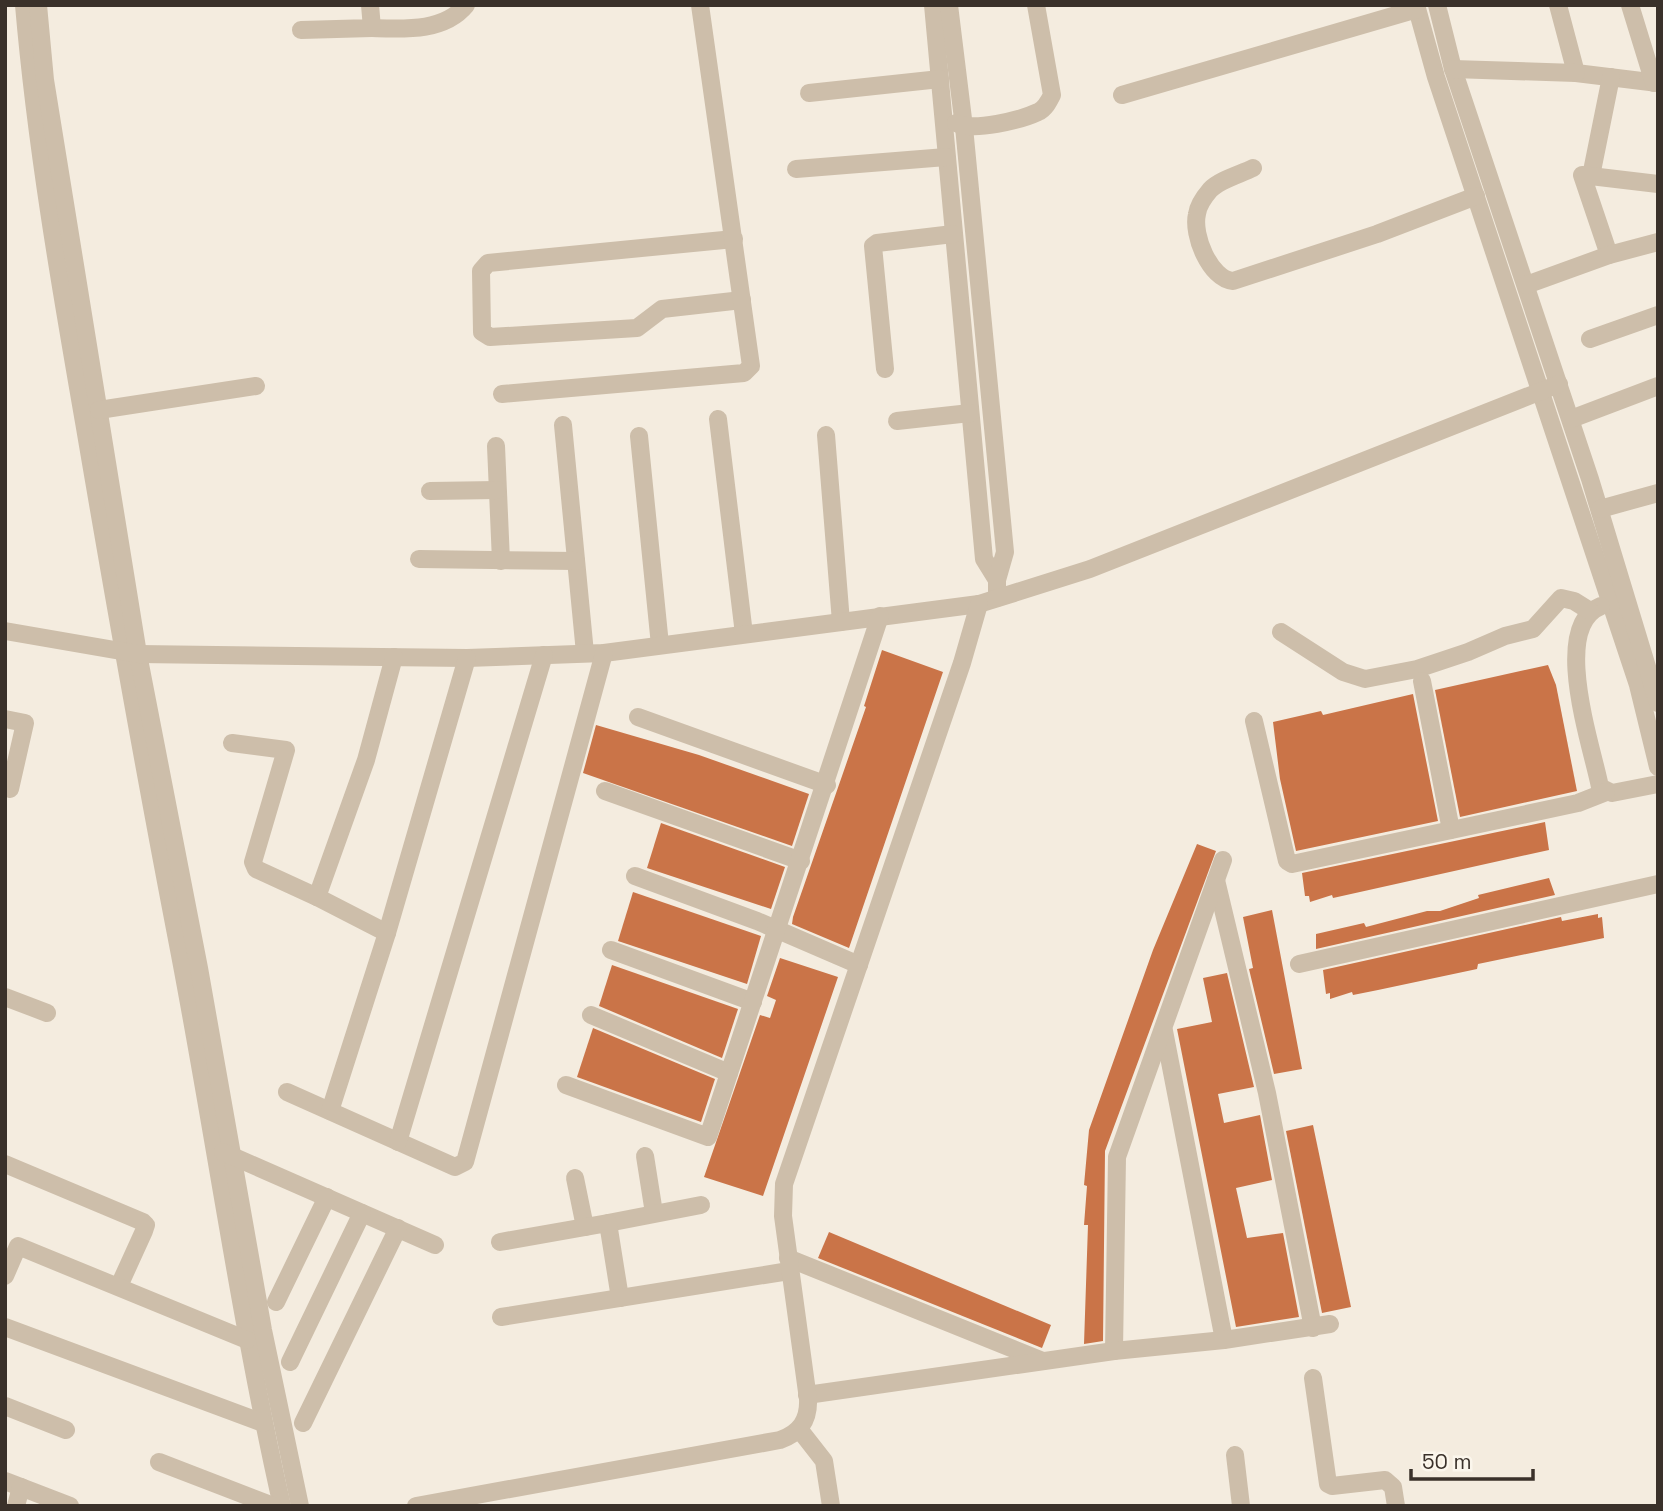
<svg xmlns="http://www.w3.org/2000/svg" width="1663" height="1511" viewBox="0 0 1663 1511" font-family="'Space Grotesk',sans-serif">
	<rect width="100%" height="100%" fill="#f4ecdf"/>
	<g fill="#ca7448">
		<path d="M 882,650 L 943,672 L 849,948 L 792,924 L 793,917 L 866,707 L 864,706 Z"/>
		<path d="M 1548,665 L 1556,685 L 1577,791 L 1460,817 L 1435,690 Z"/>
		<path d="M 1413,694 L 1438,821 L 1296,851 L 1280,779 L 1273,722 L 1321,711 L 1323,715 Z"/>
		<path d="M 596,725 L 699,755 L 809,794 L 792,846 L 583,773 Z"/>
		<path d="M 1545,822 L 1549,850 L 1333,898 L 1332,895 L 1310,902 L 1309,896 L 1305,896 L 1302,873 Z"/>
		<path d="M 661,823 L 785,867 L 771,909 L 647,868 Z"/>
		<path d="M 1197,844 L 1216,851 L 1105,1151 L 1103,1341 L 1084,1344 L 1088,1225 L 1084,1225 L 1087,1186 L 1084,1185 L 1089,1130 L 1153,950 Z"/>
		<path d="M 1549,878 L 1555,895 L 1316,949 L 1316,934 L 1364,923 L 1366,927 L 1427,911 L 1440,911 L 1479,898 L 1478,895 Z"/>
		<path d="M 633,892 L 761,936 L 747,984 L 618,941 Z"/>
		<path d="M 1272,910 L 1302,1069 L 1274,1074 L 1249,969 L 1253,968 L 1243,917 Z"/>
		<path d="M 1598,914 L 1598,918 L 1602,917 L 1604,938 L 1478,964 L 1477,969 L 1378,990 L 1353,995 L 1352,992 L 1330,999 L 1330,993 L 1326,994 L 1323,970 L 1561,917 L 1562,921 Z"/>
		<path d="M 780,958 L 838,977 L 763,1196 L 704,1177 L 760,1015 L 770,1018 L 776,1000 L 767,996 Z"/>
		<path d="M 612,965 L 738,1009 L 722,1058 L 599,1006 Z"/>
		<path d="M 1227,973 L 1254,1087 L 1218,1094 L 1224,1123 L 1260,1115 L 1272,1180 L 1236,1188 L 1247,1238 L 1283,1233 L 1299,1317 L 1236,1327 L 1177,1029 L 1212,1022 L 1203,978 Z"/>
		<path d="M 593,1028 L 715,1079 L 701,1122 L 577,1077 Z"/>
		<path d="M 1313,1125 L 1351,1307 L 1322,1313 L 1286,1131 Z"/>
		<path d="M 829,1232 L 1051,1325 L 1042,1348 L 818,1258 Z"/>
	</g>
	<g fill="none" stroke-linecap="round" stroke-linejoin="round">
		<g stroke="#cdbeaa" stroke-width="18">
			<path d="M 24,5 C 36,145 60,284 84,422 C 113,593 143,763 176,934 C 213,1124 239,1316 282,1506"/>
			<path d="M 38,5 L 45,80 L 138,654 L 199,968 L 263,1330 L 300,1506"/>
			<path d="M 933,5 L 984,559 L 997,580"/>
			<path d="M 949,5 L 964,127 L 1005,552 L 997,580 L 997,598"/>
			<path d="M 1416,5 L 1436,77 L 1638,685 L 1658,767"/>
			<path d="M 1437,5 L 1453,69 L 1590,479 L 1658,703"/>
			<path d="M 1558,5 L 1576,73 L 1658,83"/>
			<path d="M 1630,5 L 1654,83"/>
			<path d="M 372,28 C 404,29 444,32 466,5"/>
			<path d="M 301,30 L 372,28 L 370,5"/>
			<path d="M 1453,69 L 1576,73"/>
			<path d="M 809,93 L 940,79"/>
			<path d="M 1122,95 L 1417,9"/>
			<path d="M 956,123 C 973,132 1021,120 1038,112 C 1045,109 1049,101 1052,95 L 1036,5"/>
			<path d="M 1253,168 C 1241,174 1219,180 1210,190 C 1204,197 1198,206 1197,214 C 1192,235 1210,279 1233,281 L 1377,234 L 1476,196"/>
			<path d="M 796,169 L 946,157"/>
			<path d="M 1591,176 L 1611,77"/>
			<path d="M 734,239 L 488,263 L 481,271 L 482,332 L 490,337 L 637,328 L 662,309 L 742,300"/>
			<path d="M 1609,255 L 1582,175 L 1658,184"/>
			<path d="M 1526,285 L 1609,255 L 1658,242"/>
			<path d="M 1590,339 L 1658,315"/>
			<path d="M 885,369 L 873,246 L 877,243 L 953,234"/>
			<path d="M 502,394 L 744,373 L 751,366 L 700,5"/>
			<path d="M 99,410 L 256,386"/>
			<path d="M 718,419 L 744,634"/>
			<path d="M 1571,419 L 1658,386"/>
			<path d="M 897,421 L 970,413"/>
			<path d="M 563,425 L 585,653"/>
			<path d="M 826,435 L 841,622"/>
			<path d="M 639,436 L 660,645"/>
			<path d="M 496,446 L 501,561"/>
			<path d="M 430,491 L 497,490"/>
			<path d="M 1600,509 L 1658,493"/>
			<path d="M 419,559 L 576,561"/>
			<path d="M 1601,606 C 1550,626 1592,746 1600,787 L 1612,793 L 1658,784"/>
			<path d="M 5,631 L 138,654 L 467,658 L 604,653 L 979,604 L 1090,569 L 1559,384"/>
			<path d="M 1281,632 L 1343,672 L 1365,679 L 1417,669 L 1468,652 L 1505,636 L 1533,629 L 1561,598 L 1574,601 L 1590,611"/>
			<path d="M 1422,681 L 1451,830"/>
			<path d="M 638,717 L 827,785"/>
			<path d="M 5,719 L 25,723 L 10,789"/>
			<path d="M 1254,721 L 1287,861 L 1292,864 L 1578,803 L 1606,792"/>
			<path d="M 232,743 L 286,750 L 253,862 L 256,869 L 317,897"/>
			<path d="M 605,791 L 801,861"/>
			<path d="M 635,876 L 757,921 L 859,965"/>
			<path d="M 1216,880 L 1267,1093 L 1313,1328"/>
			<path d="M 387,933 L 317,897 L 366,760 L 394,657"/>
			<path d="M 611,950 L 753,1002"/>
			<path d="M 1299,964 L 1658,884"/>
			<path d="M 5,997 L 47,1013"/>
			<path d="M 591,1015 L 729,1073"/>
			<path d="M 1164,1031 L 1224,1340"/>
			<path d="M 566,1085 L 708,1137 L 880,616"/>
			<path d="M 287,1092 L 455,1167 L 465,1162 L 604,653"/>
			<path d="M 330,1111 L 387,933 L 467,658"/>
			<path d="M 398,1142 L 544,655"/>
			<path d="M 223,1152 L 435,1245"/>
			<path d="M 645,1156 L 654,1213"/>
			<path d="M 5,1164 L 143,1222 L 146,1225 L 144,1231 L 119,1286"/>
			<path d="M 575,1178 L 585,1227"/>
			<path d="M 608,1223 L 701,1205"/>
			<path d="M 500,1242 L 608,1223 L 620,1298"/>
			<path d="M 788,1258 L 1043,1361"/>
			<path d="M 5,1276 L 18,1246 L 247,1340"/>
			<path d="M 276,1302 L 327,1197"/>
			<path d="M 501,1317 L 789,1271"/>
			<path d="M 5,1327 L 263,1423"/>
			<path d="M 1114,1351 L 1117,1157 L 1223,860"/>
			<path d="M 290,1362 L 362,1213"/>
			<path d="M 1313,1378 L 1328,1484 L 1332,1486 L 1385,1480 L 1393,1487 L 1396,1506"/>
			<path d="M 807,1395 L 1114,1351 L 1224,1340 L 1330,1324"/>
			<path d="M 5,1406 L 66,1430"/>
			<path d="M 303,1423 L 398,1228"/>
			<path d="M 799,1429 L 824,1461 L 831,1506"/>
			<path d="M 1235,1455 L 1241,1506"/>
			<path d="M 159,1462 L 273,1506"/>
			<path d="M 5,1481 L 70,1506"/>
			<path d="M 16,1506 L 21,1487"/>
			<path d="M 416,1506 L 780,1440 C 800,1433 809,1420 808,1399 L 783,1216 L 784,1184 L 962,663 L 979,604"/>
		</g>
	</g>
	<rect width="1663" height="1511" fill="none" stroke="#3a312a" stroke-width="14"/>
	<path d="M1411 1469v10h122v-10" fill="none" stroke="#3a312a" stroke-width="3.5"/>
	<text x="1422" y="1469" font-size="21" fill="#3a312a" stroke="#fbf6ec" stroke-width="5" paint-order="stroke">50 m</text>
</svg>
